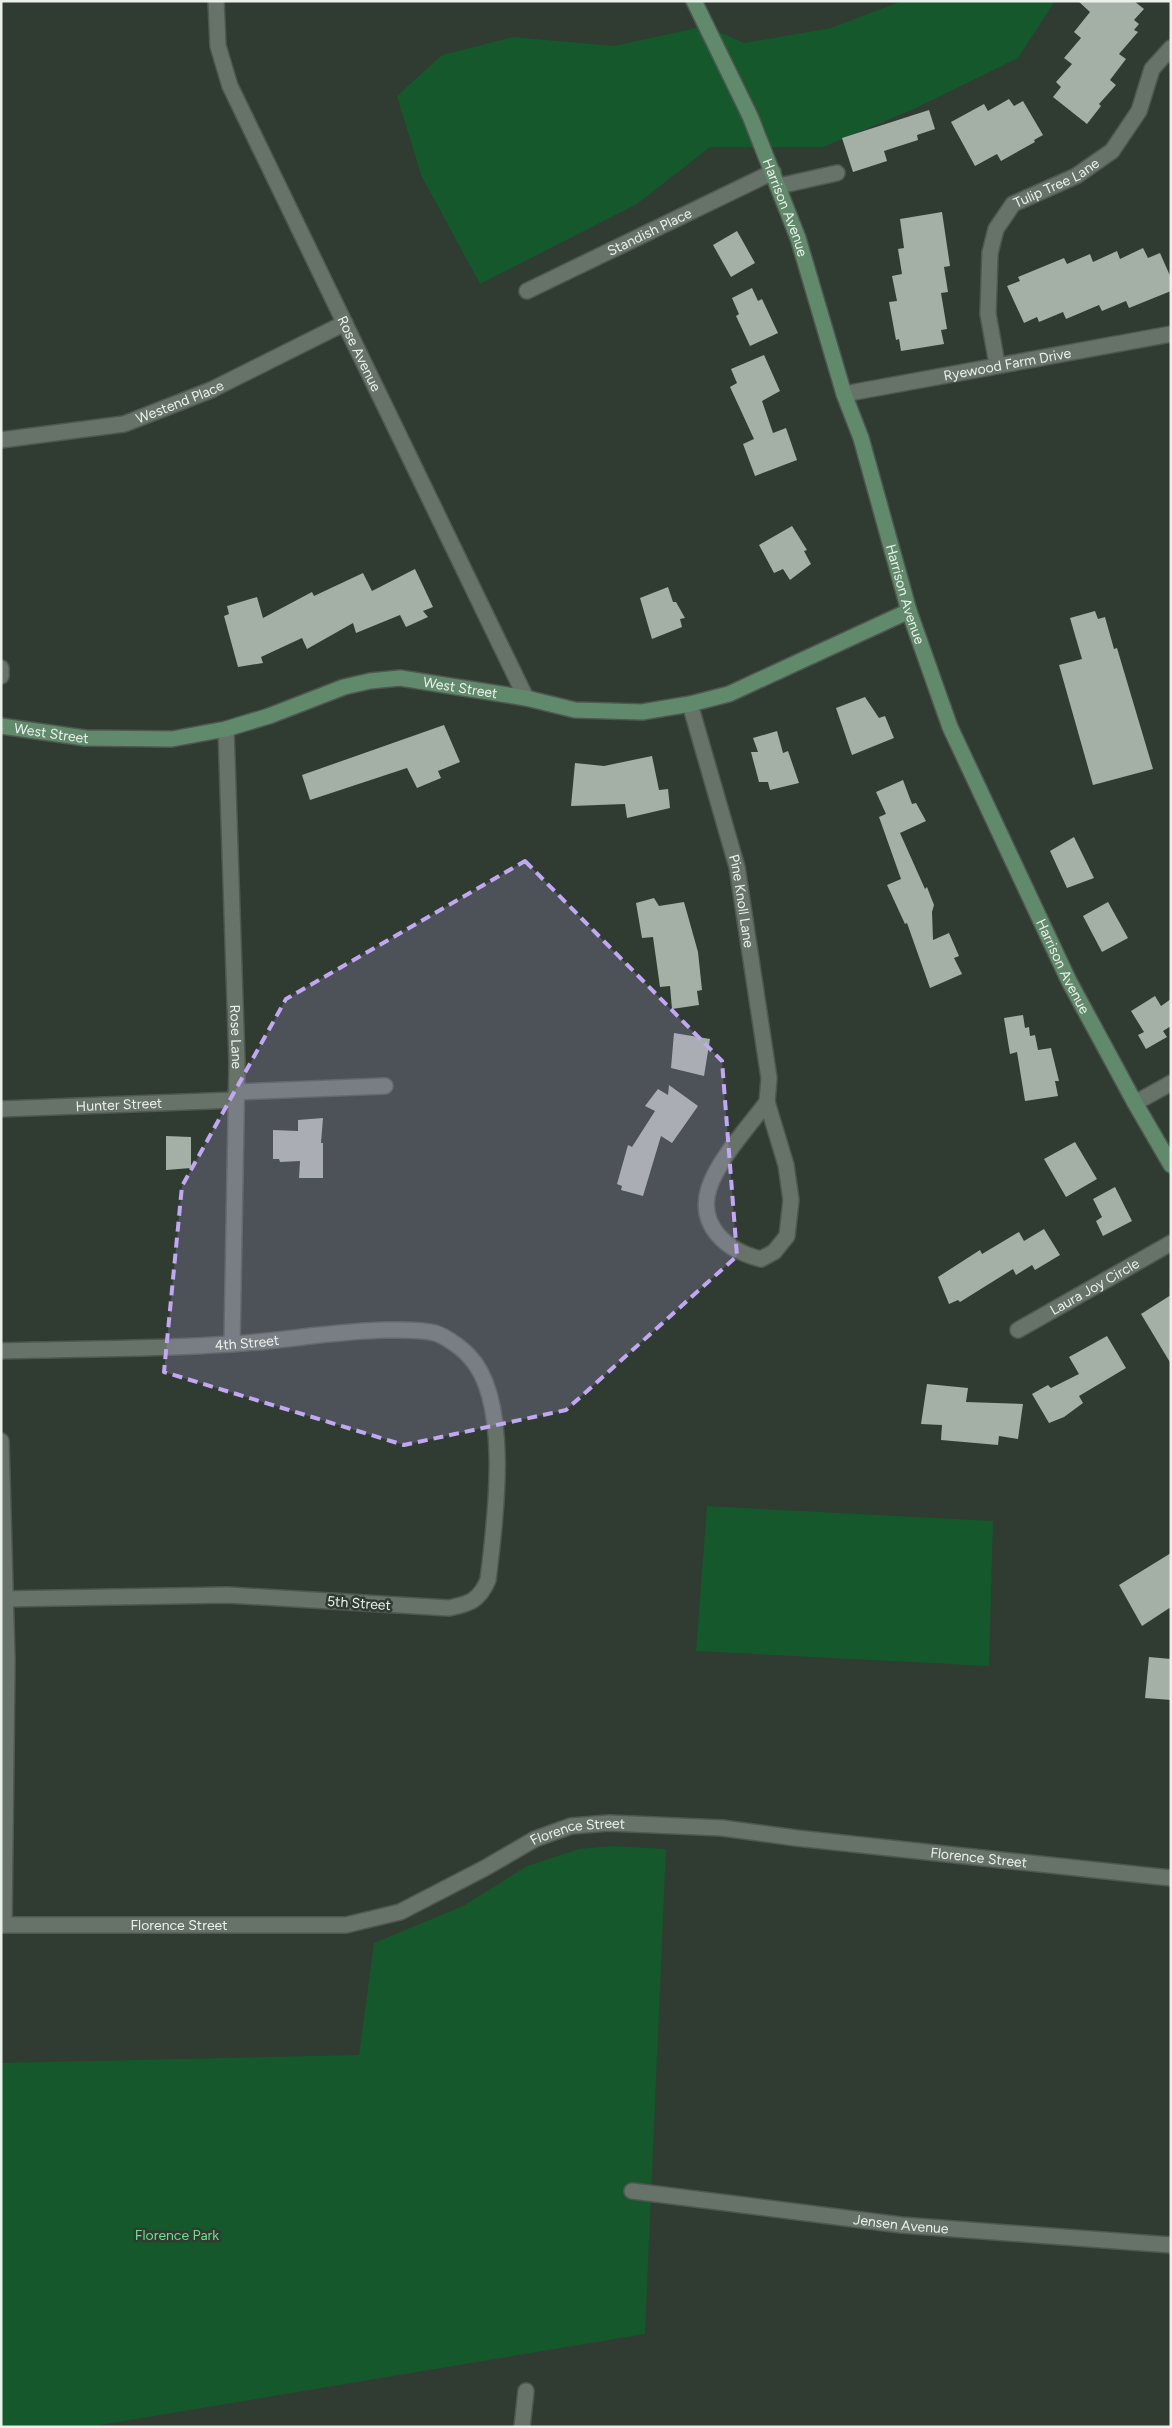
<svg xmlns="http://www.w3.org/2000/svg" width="1172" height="2428" viewBox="0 0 1172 2428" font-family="Figtree,sans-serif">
	<rect width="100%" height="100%" fill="#303b32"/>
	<g fill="#15582b">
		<path d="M 902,1 L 1055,1 L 1018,58 L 914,109 L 823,147 L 710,147 L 637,204 L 480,284 L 421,175 L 397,96 L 442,55 L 513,37 L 614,46 L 706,26 L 744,43 L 831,28 Z"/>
		<path d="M 707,1506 L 993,1521 L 989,1666 L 696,1651 Z"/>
		<path d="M 613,1846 L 666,1849 L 645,2334 L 88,2427 L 1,2427 L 1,2063 L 359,2055 L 374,1943 L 463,1906 L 527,1866 L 579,1849 Z"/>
	</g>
	<g fill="#a4b0a6">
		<path d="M 1078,1 L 1134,1 L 1144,9 L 1134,20 L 1139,24 L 1134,30 L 1138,32 L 1119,54 L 1126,59 L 1110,80 L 1116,85 L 1099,104 L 1101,106 L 1087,124 L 1053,97 L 1061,87 L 1056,82 L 1072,64 L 1064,58 L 1081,38 L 1074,32 L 1090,12 Z"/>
		<path d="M 1009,99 L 1014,106 L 1023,101 L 1043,135 L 1034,140 L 1035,142 L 1001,161 L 997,154 L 975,166 L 951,122 L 984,104 L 988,111 Z"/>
		<path d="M 929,110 L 935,129 L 917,135 L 918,140 L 884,151 L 887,161 L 853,172 L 842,138 Z"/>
		<path d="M 942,212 L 950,266 L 944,267 L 948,292 L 941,293 L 947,329 L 941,330 L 944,344 L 901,351 L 899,339 L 896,340 L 889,302 L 897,301 L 892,276 L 902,274 L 898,249 L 904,248 L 900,219 Z"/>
		<path d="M 737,231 L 755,263 L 731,277 L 713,245 Z"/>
		<path d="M 1143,248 L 1148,258 L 1160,253 L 1171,278 L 1171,291 L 1129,308 L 1126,301 L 1102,311 L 1099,305 L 1066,319 L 1063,312 L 1039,322 L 1037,317 L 1024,323 L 1007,286 L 1020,281 L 1018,277 L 1064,258 L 1067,264 L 1090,254 L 1093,262 L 1117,251 L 1120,259 Z"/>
		<path d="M 752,288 L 758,301 L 762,299 L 778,333 L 750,346 L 736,316 L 739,314 L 732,298 Z"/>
		<path d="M 764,355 L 780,391 L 762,401 L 773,433 L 786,428 L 797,460 L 755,476 L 743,444 L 754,439 L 730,387 L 737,383 L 731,369 Z"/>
		<path d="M 792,526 L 807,550 L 804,551 L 811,564 L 790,580 L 783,569 L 774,573 L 759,545 Z"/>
		<path d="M 415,569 L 433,607 L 423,611 L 428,617 L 406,627 L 400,615 L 356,633 L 353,623 L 307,649 L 302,638 L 261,657 L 263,663 L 238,667 L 224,616 L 229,614 L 227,606 L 257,597 L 263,618 L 312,592 L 314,596 L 363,573 L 372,591 Z"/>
		<path d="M 668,587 L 673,602 L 676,602 L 685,618 L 680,619 L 682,627 L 652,639 L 640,598 Z"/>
		<path d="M 1095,611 L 1098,619 L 1105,617 L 1114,649 L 1117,648 L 1153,769 L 1093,785 L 1059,665 L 1082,659 L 1070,618 Z"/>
		<path d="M 865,697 L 879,718 L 885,716 L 894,738 L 852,755 L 836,708 Z"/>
		<path d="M 444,725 L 460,762 L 438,771 L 441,778 L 417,788 L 407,768 L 310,800 L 302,775 Z"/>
		<path d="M 777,731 L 783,753 L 788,751 L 799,783 L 770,790 L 768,782 L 759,782 L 751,752 L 758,752 L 753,738 Z"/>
		<path d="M 652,756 L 659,790 L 668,789 L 670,808 L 627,818 L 625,804 L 571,806 L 575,763 L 604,766 Z"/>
		<path d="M 903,780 L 912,804 L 916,803 L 926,821 L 900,833 L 925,889 L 927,887 L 934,905 L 932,912 L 933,940 L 949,933 L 959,956 L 954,958 L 962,974 L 930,988 L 907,923 L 905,924 L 887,885 L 901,879 L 879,817 L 886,814 L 876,792 Z"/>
		<path d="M 1074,837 L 1094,878 L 1067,888 L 1050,851 Z"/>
		<path d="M 654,898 L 659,906 L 684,902 L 698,952 L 702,990 L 697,991 L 699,1005 L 672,1009 L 670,986 L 660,987 L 653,937 L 642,938 L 636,903 Z"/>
		<path d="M 1108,902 L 1128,938 L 1102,952 L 1083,916 Z"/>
		<path d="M 1155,996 L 1161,1006 L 1171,999 L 1171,1026 L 1163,1031 L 1167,1037 L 1146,1049 L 1138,1035 L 1144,1032 L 1131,1011 Z"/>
		<path d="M 1023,1015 L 1025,1028 L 1029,1027 L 1030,1036 L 1035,1035 L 1038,1050 L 1051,1048 L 1059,1081 L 1055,1081 L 1058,1096 L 1025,1101 L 1017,1052 L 1010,1054 L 1004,1018 Z"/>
		<path d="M 674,1033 L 710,1039 L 704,1076 L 671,1068 Z"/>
		<path d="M 669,1085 L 698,1106 L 672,1143 L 661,1136 L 643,1196 L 621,1190 L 622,1186 L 617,1184 L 628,1145 L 632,1147 L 655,1111 L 645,1106 L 658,1089 L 668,1095 Z"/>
		<path d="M 323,1118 L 321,1143 L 323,1143 L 323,1178 L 299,1178 L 300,1161 L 280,1162 L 279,1159 L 273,1159 L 273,1130 L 298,1131 L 298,1120 Z"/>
		<path d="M 166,1136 L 191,1137 L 191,1168 L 166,1170 Z"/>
		<path d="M 1075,1142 L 1097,1179 L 1066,1197 L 1044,1159 Z"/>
		<path d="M 1115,1187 L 1132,1221 L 1103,1236 L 1096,1221 L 1102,1217 L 1093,1199 Z"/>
		<path d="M 1044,1229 L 1060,1255 L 1035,1270 L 1032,1265 L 1016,1275 L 1013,1269 L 960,1302 L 958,1300 L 949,1304 L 938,1277 L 980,1250 L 982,1254 L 1019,1232 L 1024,1241 Z"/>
		<path d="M 1171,1295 L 1171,1364 L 1141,1314 Z"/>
		<path d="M 1107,1336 L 1126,1368 L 1079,1396 L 1083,1403 L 1064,1417 L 1049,1423 L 1032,1394 L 1048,1385 L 1051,1388 L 1079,1374 L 1069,1357 Z"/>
		<path d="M 927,1384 L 968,1388 L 966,1402 L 1023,1404 L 1018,1439 L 999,1436 L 998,1445 L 941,1440 L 942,1425 L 921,1424 Z"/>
		<path d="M 1171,1553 L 1171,1607 L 1142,1626 L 1119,1585 Z"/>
		<path d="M 1149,1657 L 1171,1659 L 1171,1700 L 1145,1698 Z"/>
	</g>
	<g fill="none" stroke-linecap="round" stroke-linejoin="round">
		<defs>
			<g id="street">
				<path id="s1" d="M 216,1 L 218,46 L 230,86 L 526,698"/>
				<path d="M 779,186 L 837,173"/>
				<path id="s2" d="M 527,291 L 773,172"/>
				<path id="s3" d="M 997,364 L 988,314 L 990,253 L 996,229 L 1013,204 L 1076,176 L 1112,151 L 1139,111 L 1152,69 L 1171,48"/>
				<path id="s4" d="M 844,394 L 1171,334"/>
				<path id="s5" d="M 1,440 L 124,424 L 211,390 L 345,323"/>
				<path d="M 1,668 L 1,676"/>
				<path id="s6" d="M 690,704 L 737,867 L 769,1078 L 767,1102"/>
				<path id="s7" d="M 226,729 L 237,1062 L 232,1344"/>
				<path d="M 236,1092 L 385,1086"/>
				<path d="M 767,1102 L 786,1165 L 791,1200 L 787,1236 L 774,1252 L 761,1259 C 728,1251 697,1227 709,1188 C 718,1160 749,1126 767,1102 Z"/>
				<path d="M 1135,1103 L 1171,1083"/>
				<path id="s8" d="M 1,1109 L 236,1100"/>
				<path id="s9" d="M 1018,1330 L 1171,1243"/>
				<path id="s10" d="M 1,1351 C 78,1349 155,1349 232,1344 C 283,1341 334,1331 386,1330 C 401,1330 420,1329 435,1333 C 445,1336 462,1348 469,1356 C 512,1400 495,1523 488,1580 C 479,1601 469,1604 449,1608 L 228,1595 L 1,1599"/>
				<path d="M 1,1441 L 7,1660 L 4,1925"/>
				<path id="s11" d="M 1,1925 L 346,1925 L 400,1912 L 485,1868 L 535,1839 L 571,1826 L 609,1823 L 722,1828 L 796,1838 L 1171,1878"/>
				<path id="s12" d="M 632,2191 L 901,2225 L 1171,2245"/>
				<path d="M 522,2427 L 526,2391"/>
			</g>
			<g id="secondary">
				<path id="s13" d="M 694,1 L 750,116 L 798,238 L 844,394 L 861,438 L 909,611 L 950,727 L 1069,981 L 1135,1103 L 1171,1165"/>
				<path id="s14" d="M 1,726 L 85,738 L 172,739 L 226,729 L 269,716 L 344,687 L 370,681 L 400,678 L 526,698 L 575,710 L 642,712 L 690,704 L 729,694 L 909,611"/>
			</g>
		</defs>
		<use href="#street" stroke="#4f5850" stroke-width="18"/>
		<use href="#secondary" stroke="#4f5850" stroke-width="18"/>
		<use href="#street" stroke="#677269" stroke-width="15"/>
		<use href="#secondary" stroke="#618a6c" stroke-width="15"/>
	</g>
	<path fill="#c2a8f2" fill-opacity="0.2" stroke="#c2a8f2" stroke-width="4" stroke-dasharray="10 6" stroke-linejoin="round" d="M 525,861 L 722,1061 L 737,1256 L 566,1410 L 404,1445 L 164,1372 L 182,1186 L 286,999 Z"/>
	<g text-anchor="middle" stroke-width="5" stroke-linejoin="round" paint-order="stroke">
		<g font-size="14" fill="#eaf1eb" stroke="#303b32">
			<text dy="5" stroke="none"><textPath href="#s3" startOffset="215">Tulip Tree Lane</textPath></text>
			<text dy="5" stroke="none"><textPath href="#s13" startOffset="226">Harrison Avenue</textPath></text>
			<text dy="5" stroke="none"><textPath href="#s2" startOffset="136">Standish Place</textPath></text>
			<text dy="5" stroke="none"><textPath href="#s1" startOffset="384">Rose Avenue</textPath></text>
			<text dy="5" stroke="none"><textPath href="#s4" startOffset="166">Ryewood Farm Drive</textPath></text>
			<text dy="5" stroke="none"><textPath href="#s5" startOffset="184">Westend Place</textPath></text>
			<text dy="5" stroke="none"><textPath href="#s13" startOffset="631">Harrison Avenue</textPath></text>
			<text dy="5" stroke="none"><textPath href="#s14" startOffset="470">West Street</textPath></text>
			<text dy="5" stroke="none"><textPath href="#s14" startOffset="51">West Street</textPath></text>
			<text dy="5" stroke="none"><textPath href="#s6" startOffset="204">Pine Knoll Lane</textPath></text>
			<text dy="5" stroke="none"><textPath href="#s13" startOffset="1036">Harrison Avenue</textPath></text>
			<text dy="5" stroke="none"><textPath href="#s7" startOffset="308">Rose Lane</textPath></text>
			<text dy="5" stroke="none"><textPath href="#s8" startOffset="118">Hunter Street</textPath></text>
			<text dy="5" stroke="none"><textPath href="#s9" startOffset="88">Laura Joy Circle</textPath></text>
			<text dy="5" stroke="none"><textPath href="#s10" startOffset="246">4th Street</textPath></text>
			<text transform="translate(359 1603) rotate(4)" y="5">5th Street</text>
			<text dy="5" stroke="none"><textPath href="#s11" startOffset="598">Florence Street</textPath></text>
			<text dy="5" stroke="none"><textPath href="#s11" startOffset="1002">Florence Street</textPath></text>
			<text dy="5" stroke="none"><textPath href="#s11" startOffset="178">Florence Street</textPath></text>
			<text dy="5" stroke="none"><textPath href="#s12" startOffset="271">Jensen Avenue</textPath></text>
		</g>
		<g font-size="14" fill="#6ee08b" stroke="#303b32">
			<text x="177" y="2240">Florence Park</text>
		</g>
	</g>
	<rect width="1172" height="2428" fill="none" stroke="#eaf1eb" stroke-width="5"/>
</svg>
